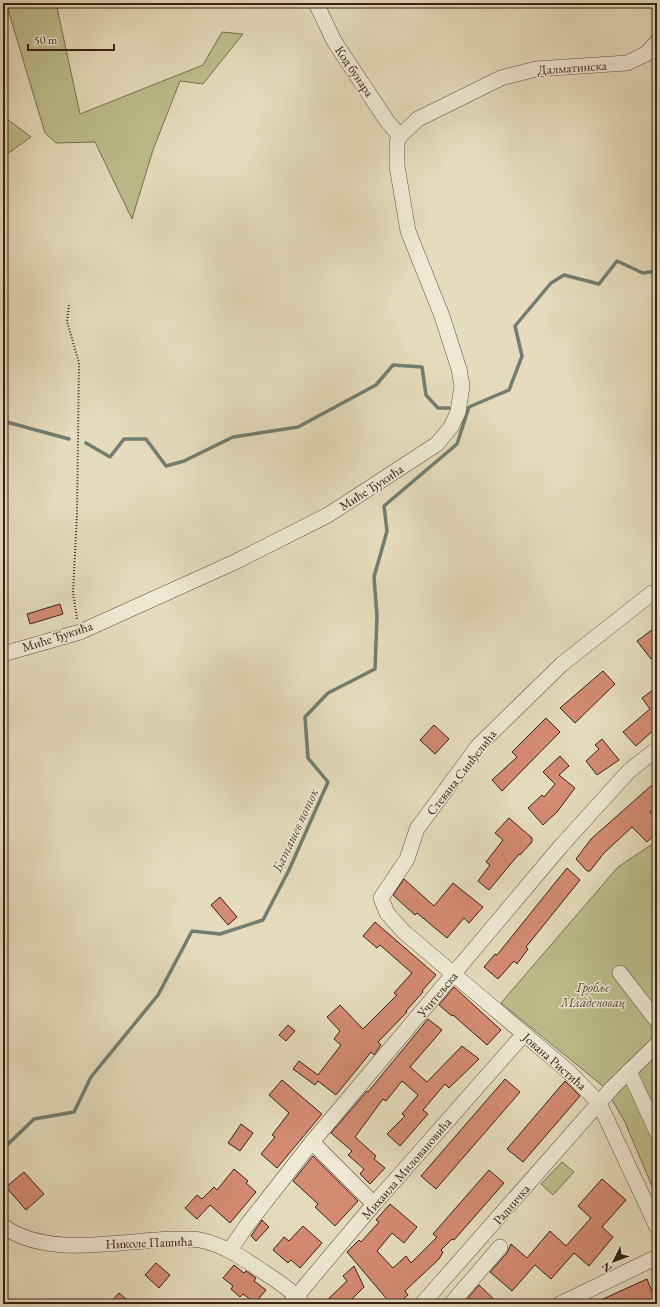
<svg xmlns="http://www.w3.org/2000/svg" width="660" height="1307" viewBox="0 0 660 1307" font-family="'EB Garamond',serif">
	<rect width="100%" height="100%" fill="#e5dcbd"/>
	<filter id="stains"><feTurbulence type="fractalNoise" baseFrequency=".005" numOctaves="4"/><feColorMatrix values="0 0 0 0 .2 0 0 0 0 .09 0 0 0 0 .02 0 0 0 .5 -.17"/></filter>
	<radialGradient id="worn" r=".72"><stop offset=".6" stop-color="#630" stop-opacity="0"/><stop offset="1" stop-color="#630" stop-opacity=".3"/></radialGradient>
	<g fill="#bcbe8c" stroke="#7a7051">
		<path d="M 6,3 L 56,3 L 80,114 L 203,65 L 222,32 L 243,34 L 203,84 L 180,81 L 153,150 L 132,219 L 95,142 L 56,143 L 45,133 Z"/>
		<path d="M 3,116 L 31,137 L 7,154 L 3,152 Z"/>
		<path d="M 657,841 L 657,1198 L 624,1120 L 604,1087 L 501,1003 L 618,867 Z"/>
		<path d="M 562,1162 L 574,1172 L 553,1195 L 541,1184 Z"/>
	</g>
	<g fill="none" stroke-linecap="round" stroke-linejoin="round">
		<g stroke="#717e71" stroke-width="3.5">
			<path d="M 3,421 L 69,439"/>
			<path d="M 86,443 L 110,457 L 124,439 L 146,439 L 166,466 L 184,461 L 233,437 L 298,427 L 376,385 L 393,365 L 422,367 L 426,395 L 438,408 L 449,408"/>
			<path d="M 3,1149 L 34,1119 L 74,1112 L 91,1077 L 158,995 L 192,931 L 220,934 L 263,920 L 289,870 L 328,782 L 308,758 L 305,717 L 328,693 L 375,669 L 377,616 L 374,577 L 387,531 L 384,506 L 457,444 L 469,407 L 509,390 L 522,356 L 515,326 L 551,283 L 564,275 L 599,284 L 617,261 L 643,273 L 657,271"/>
		</g>
	</g>
	<g fill="#d38b72" stroke="#392116">
		<path d="M 60,604 L 63,614 L 30,624 L 27,614 Z"/>
		<path d="M 657,626 L 657,654 L 651,659 L 637,641 Z"/>
		<path d="M 603,671 L 615,684 L 575,723 L 560,708 Z"/>
		<path d="M 657,687 L 657,727 L 636,746 L 623,732 L 650,709 L 642,698 Z"/>
		<path d="M 546,718 L 560,732 L 502,791 L 492,780 L 517,757 L 512,752 Z"/>
		<path d="M 434,725 L 449,739 L 435,754 L 420,740 Z"/>
		<path d="M 602,739 L 619,760 L 597,775 L 586,761 L 599,749 L 595,745 Z"/>
		<path d="M 560,756 L 569,766 L 559,775 L 575,788 L 557,812 L 543,825 L 528,808 L 542,795 L 544,797 L 555,784 L 543,772 Z"/>
		<path d="M 652,785 L 657,790 L 657,805 L 650,812 L 657,819 L 657,832 L 647,842 L 632,827 L 604,853 L 590,871 L 587,871 L 576,859 L 591,839 Z"/>
		<path d="M 509,818 L 532,838 L 532,842 L 520,855 L 519,854 L 489,890 L 478,881 L 490,865 L 486,862 L 503,840 L 495,833 Z"/>
		<path d="M 567,868 L 580,880 L 526,947 L 528,949 L 517,964 L 514,961 L 498,979 L 484,967 L 495,954 L 497,955 Z"/>
		<path d="M 404,879 L 434,906 L 453,883 L 483,907 L 469,923 L 464,918 L 447,938 L 417,913 L 415,915 L 393,895 Z"/>
		<path d="M 220,897 L 237,917 L 228,925 L 211,905 Z"/>
		<path d="M 375,922 L 436,975 L 422,991 L 423,992 L 406,1011 L 407,1012 L 378,1042 L 381,1045 L 374,1055 L 371,1052 L 336,1095 L 318,1081 L 315,1085 L 293,1069 L 299,1061 L 318,1075 L 341,1045 L 334,1039 L 340,1031 L 327,1017 L 340,1005 L 363,1029 L 397,995 L 394,993 L 412,973 L 380,945 L 377,948 L 363,936 Z"/>
		<path d="M 454,987 L 501,1030 L 487,1045 L 453,1015 L 452,1016 L 439,1005 Z"/>
		<path d="M 428,1019 L 442,1030 L 410,1067 L 427,1082 L 462,1046 L 479,1059 L 449,1088 L 445,1084 L 423,1110 L 428,1114 L 400,1146 L 387,1134 L 405,1116 L 402,1114 L 418,1095 L 402,1081 L 386,1101 L 383,1099 L 355,1137 L 376,1156 L 374,1159 L 385,1168 L 370,1184 L 360,1174 L 364,1169 L 348,1155 L 352,1151 L 331,1133 L 367,1091 L 368,1092 Z"/>
		<path d="M 288,1025 L 295,1031 L 286,1041 L 279,1035 Z"/>
		<path d="M 505,1079 L 520,1092 L 436,1189 L 421,1176 Z"/>
		<path d="M 282,1080 L 322,1114 L 277,1168 L 261,1154 L 275,1137 L 272,1135 L 289,1113 L 269,1095 Z"/>
		<path d="M 565,1081 L 580,1096 L 523,1162 L 507,1149 Z"/>
		<path d="M 241,1124 L 253,1133 L 240,1151 L 228,1143 Z"/>
		<path d="M 313,1156 L 358,1201 L 335,1226 L 315,1207 L 318,1204 L 293,1181 Z"/>
		<path d="M 234,1169 L 248,1181 L 246,1183 L 256,1192 L 230,1223 L 210,1205 L 197,1219 L 185,1208 L 197,1195 L 202,1199 L 214,1187 L 217,1190 Z"/>
		<path d="M 489,1170 L 504,1183 L 454,1240 L 452,1239 L 441,1250 L 443,1252 L 439,1259 L 405,1291 L 408,1295 L 397,1304 L 391,1304 L 347,1252 L 359,1240 L 361,1242 L 379,1222 L 376,1220 L 390,1204 L 417,1227 L 404,1243 L 392,1233 L 377,1251 L 393,1268 L 406,1256 L 411,1263 L 437,1237 L 433,1234 Z"/>
		<path d="M 24,1172 L 44,1194 L 26,1210 L 6,1187 Z"/>
		<path d="M 602,1179 L 626,1200 L 602,1227 L 613,1237 L 589,1266 L 574,1253 L 551,1279 L 535,1265 L 512,1291 L 490,1272 L 507,1253 L 511,1244 L 527,1258 L 550,1231 L 566,1246 L 591,1218 L 578,1206 Z"/>
		<path d="M 262,1220 L 269,1227 L 256,1241 L 251,1236 Z"/>
		<path d="M 303,1226 L 322,1243 L 300,1268 L 291,1260 L 288,1263 L 273,1250 L 284,1237 L 289,1241 Z"/>
		<path d="M 156,1263 L 170,1275 L 159,1288 L 145,1275 Z"/>
		<path d="M 234,1265 L 244,1273 L 246,1271 L 256,1278 L 254,1281 L 266,1290 L 255,1303 L 243,1294 L 240,1297 L 231,1289 L 233,1286 L 223,1278 Z"/>
		<path d="M 354,1266 L 364,1287 L 347,1304 L 323,1304 L 347,1281 L 343,1276 Z"/>
		<path d="M 647,1279 L 657,1304 L 592,1304 Z"/>
		<path d="M 479,1285 L 499,1304 L 463,1304 Z"/>
		<path d="M 119,1293 L 132,1304 L 109,1304 Z"/>
	</g>
	<g fill="none" stroke-linecap="round" stroke-linejoin="round">
		<defs>
			<g id="minor">
				<path d="M 316,3 L 334,41 L 387,121 L 400,136"/>
				<path d="M 652,593 L 562,664 L 478,746 L 417,829 L 407,859 L 381,898 L 387,913 L 404,932 L 569,1072 L 599,1103 L 657,1227"/>
				<path d="M 3,654 L 80,632 L 235,562 L 328,515 L 437,444 L 451,427 L 458,412 L 462,386 L 459,369 L 442,316 L 408,231 L 397,166 L 397,142 L 400,136 L 418,119 L 501,78 L 536,69 L 627,63 L 646,54 L 657,42"/>
				<path d="M 620,973 L 657,1021"/>
				<path d="M 629,1071 L 657,1132"/>
				<path d="M 312,1142 L 374,1204"/>
				<path d="M 3,1226 C 44,1256 109,1243 157,1240 C 171,1239 186,1238 200,1240 C 223,1245 240,1256 259,1269 C 274,1279 291,1289 302,1303"/>
				<path d="M 230,1250 L 247,1225 L 312,1142 L 561,846 L 629,771 L 657,749"/>
				<path d="M 290,1304 L 374,1204 L 524,1034"/>
				<path d="M 422,1304 L 612,1088 L 657,1044"/>
				<path d="M 451,1304 L 500,1247"/>
				<path d="M 560,1304 L 657,1257"/>
			</g>
		</defs>
		<use href="#minor" stroke="#645040" stroke-width="16"/>
		<path stroke="#392116" stroke-width="2" stroke-dasharray="1 2" stroke-linecap="butt" d="M 69,305 L 67,321 L 79,363 L 77,514 L 73,592 L 77,619"/>
		<use href="#minor" stroke="#eee8d4" stroke-width="15"/>
	</g>
	<g text-anchor="middle" stroke-width="3" stroke-linejoin="round" paint-order="stroke">
		<g font-size="13" fill="#392116" stroke="#eee8d4">
			<text transform="translate(572 67) rotate(-4)" y="5">Далматинска</text>
			<text transform="translate(355 71) rotate(56)" y="5">Код бунара</text>
			<text transform="translate(371 487) rotate(-33)" y="5">Миће Ђукића</text>
			<text transform="translate(57 636) rotate(-18)" y="5">Миће Ђукића</text>
			<text transform="translate(461 772) rotate(-52)" y="5">Стевана Синђелића</text>
			<text transform="translate(437 994) rotate(-50)" y="5">Учитељска</text>
			<text transform="translate(555 1061) rotate(41)" y="5">Јована Ристића</text>
			<text transform="translate(406 1168) rotate(-49)" y="5">Михаила Миловановића</text>
			<text transform="translate(511 1204) rotate(-49)" y="5">Радничка</text>
			<text transform="translate(149 1242) rotate(-2)" y="5">Николе Пашића</text>
		</g>
		<g font-size="13" font-style="italic" fill="#5a4834" stroke="#eee8d4">
			<text x="593" y="992">Гробље<tspan x="593" dy="15">Младеновац</tspan></text>
		</g>
		<g font-size="14" font-style="italic" fill="#555043" stroke="#eee8d4">
			<text transform="translate(295 830) rotate(-65)" y="5">Баташев поток</text>
		</g>
	</g>
	<rect width="660" height="1307" fill="none" stroke="#e5dcbd" stroke-width="16"/>
	<rect x="4" y="4" width="652" height="1299" fill="none" stroke="#392116" stroke-width="2"/>
	<rect x="8" y="8" width="644" height="1291" fill="none" stroke="#392116"/>
	<g transform="translate(614 1261) rotate(228)" stroke="#eee8d4" stroke-width="3" paint-order="stroke">
	<path d="M0-3L7 15L0 10L-7 15Z" fill="#392116"/>
	<text y="-6" font-size="11" font-weight="bold" text-anchor="middle" fill="#392116">N</text>
	</g>
	<path d="M28 44v6h86v-6" fill="none" stroke="#392116" stroke-width="2"/>
	<text x="34" y="44" font-size="12" fill="#392116" stroke="#eee8d4" stroke-width="3" paint-order="stroke">50 m</text>
	<rect width="100%" height="100%" filter="url(#stains)"/>
	<rect width="100%" height="100%" fill="url(#worn)"/>
</svg>
